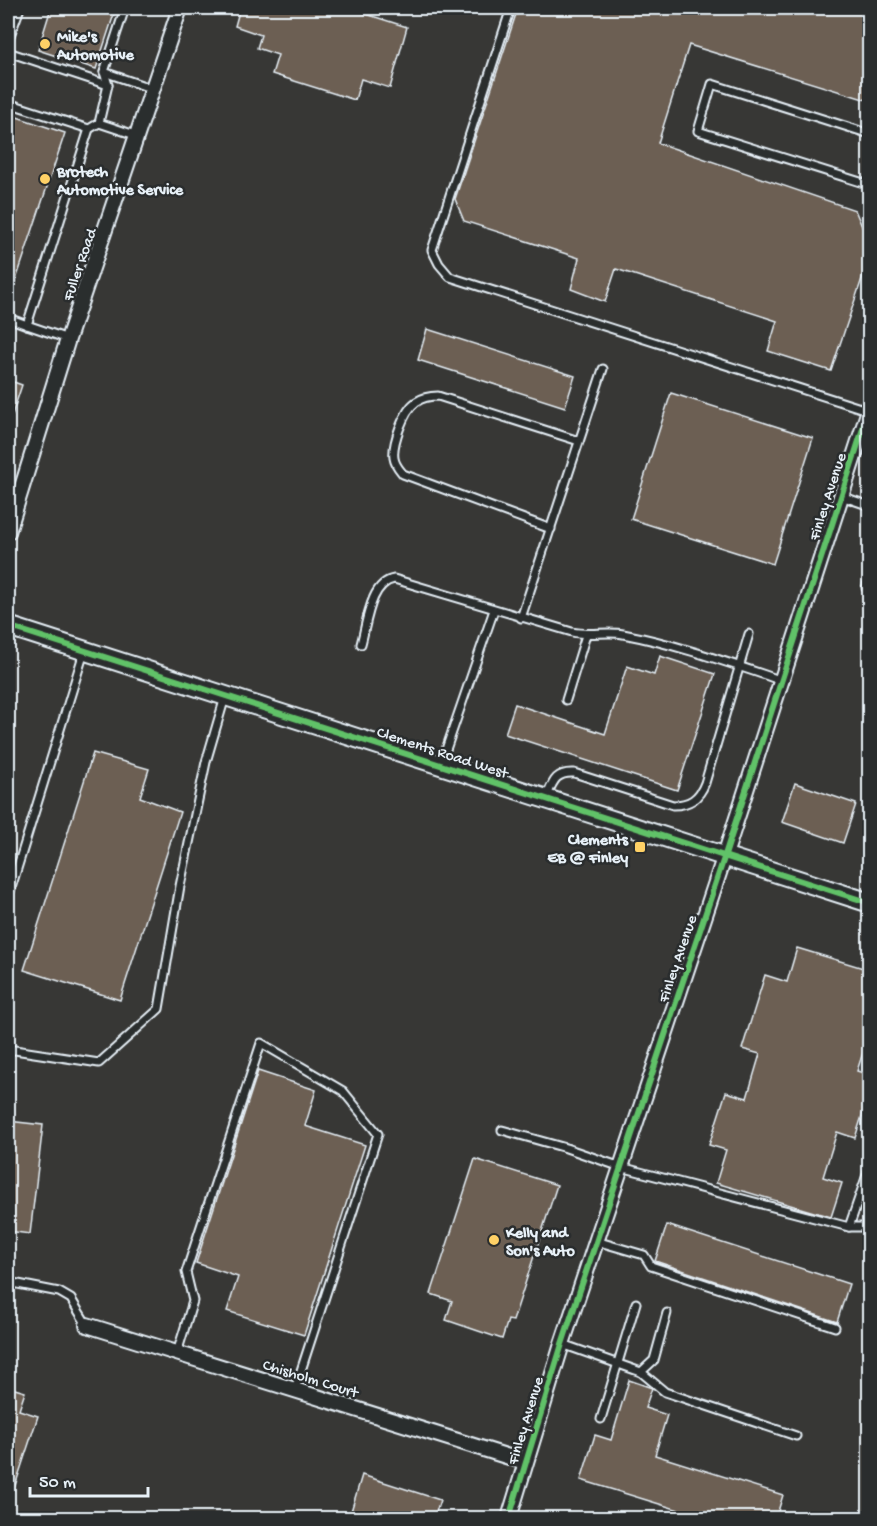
<svg xmlns="http://www.w3.org/2000/svg" width="877" height="1526" viewBox="0 0 877 1526" font-family="'Gochi Hand',sans-serif">
	<rect width="100%" height="100%" fill="#373735"/>
	<filter id="ink" filterUnits="userSpaceOnUse"><feTurbulence type="fractalNoise" baseFrequency=".0167" numOctaves="2"/><feDisplacementMap in="SourceGraphic" scale="12" xChannelSelector="R" yChannelSelector="G"/><feConvolveMatrix kernelMatrix="1 2 1 2 8 2 1 2 1" color-interpolation-filters="sRGB"/></filter>
	<g filter="url(#ink)">
		<g fill="#6c5f53" stroke="#e8f1f8" stroke-width="1.5">
			<path d="M 51,8 L 116,8 L 96,69 L 38,50 Z"/>
			<path d="M 240,8 L 347,8 L 407,27 L 390,88 L 361,79 L 355,100 L 272,74 L 278,55 L 257,48 L 261,35 L 235,26 Z"/>
			<path d="M 518,8 L 870,8 L 870,101 L 689,45 L 658,143 L 855,210 L 870,245 L 870,255 L 831,371 L 768,351 L 777,321 L 616,269 L 605,302 L 571,289 L 579,258 L 464,221 L 455,199 Z"/>
			<path d="M 8,114 L 65,133 L 10,298 L 8,298 Z"/>
			<path d="M 427,329 L 575,376 L 565,407 L 418,360 Z"/>
			<path d="M 8,380 L 22,385 L 10,421 L 8,420 Z"/>
			<path d="M 671,393 L 813,438 L 773,564 L 631,519 Z"/>
			<path d="M 660,656 L 715,674 L 677,790 L 505,734 L 515,704 L 605,734 L 627,666 L 654,675 Z"/>
			<path d="M 93,753 L 149,769 L 140,797 L 180,812 L 120,1000 L 24,970 Z"/>
			<path d="M 795,783 L 856,804 L 843,843 L 782,822 Z"/>
			<path d="M 797,948 L 870,970 L 870,1031 L 857,1071 L 870,1075 L 870,1091 L 855,1138 L 837,1132 L 823,1177 L 842,1183 L 831,1217 L 716,1183 L 726,1150 L 709,1145 L 726,1092 L 747,1098 L 760,1054 L 742,1049 L 765,975 L 787,982 Z"/>
			<path d="M 258,1071 L 316,1090 L 305,1126 L 365,1145 L 304,1335 L 227,1311 L 238,1277 L 196,1263 Z"/>
			<path d="M 8,1121 L 43,1125 L 30,1234 L 8,1231 Z"/>
			<path d="M 475,1159 L 557,1185 L 513,1321 L 508,1320 L 502,1339 L 446,1320 L 452,1301 L 431,1294 Z"/>
			<path d="M 667,1225 L 849,1284 L 837,1322 L 655,1261 Z"/>
			<path d="M 629,1380 L 652,1388 L 645,1408 L 667,1415 L 655,1455 L 783,1495 L 776,1518 L 705,1518 L 581,1480 L 595,1435 L 611,1440 Z"/>
			<path d="M 8,1387 L 25,1392 L 19,1410 L 38,1416 L 10,1501 L 8,1501 Z"/>
			<path d="M 362,1475 L 440,1500 L 434,1518 L 349,1518 Z"/>
		</g>
		<g fill="none" stroke-linecap="round" stroke-linejoin="round">
			<defs>
				<g id="lane">
					<path d="M 125,8 L 104,72 L 153,89"/>
					<path d="M 511,8 L 432,250 L 439,264 L 450,277 L 870,411"/>
					<path d="M 8,41 L 20,8"/>
					<path d="M 8,52 L 108,85"/>
					<path d="M 104,72 L 108,85 L 99,123 L 138,136"/>
					<path d="M 8,103 L 89,129"/>
					<path d="M 870,134 L 712,84 L 698,131 L 870,185"/>
					<path d="M 8,318 L 27,325"/>
					<path d="M 68,339 L 27,325 L 89,129 L 99,123"/>
					<path d="M 841,496 L 870,506"/>
					<path d="M 551,529 L 403,474 C 399,469 395,465 394,458 C 392,444 404,410 416,402 C 423,397 430,396 438,396 L 579,441"/>
					<path d="M 866,588 L 870,576"/>
					<path d="M 521,618 L 603,369"/>
					<path d="M 361,644 C 367,623 370,583 394,579 L 572,632 C 589,636 606,631 623,634 C 676,644 729,663 780,680"/>
					<path d="M 566,700 L 586,635"/>
					<path d="M 441,764 L 494,610"/>
					<path d="M 546,798 C 553,782 555,772 574,773 L 673,805 C 689,805 699,799 705,783 L 749,634"/>
					<path d="M 8,898 L 84,652"/>
					<path d="M 8,1049 L 99,1063 L 159,1009 L 180,886 L 206,762 L 225,697"/>
					<path d="M 502,1130 L 566,1148 L 621,1167 L 849,1227 L 870,1227"/>
					<path d="M 849,1227 L 870,1166"/>
					<path d="M 596,1241 L 644,1255 L 651,1266 L 835,1327"/>
					<path d="M 8,1282 L 59,1292 L 71,1299 L 87,1325"/>
					<path d="M 562,1344 L 641,1372 L 665,1392 L 796,1436"/>
					<path d="M 177,1353 L 193,1301 L 186,1272 L 261,1043 L 343,1091 L 378,1134 L 295,1389"/>
					<path d="M 641,1372 L 654,1360 L 667,1313"/>
					<path d="M 601,1419 L 636,1303"/>
				</g>
				<g id="street">
					<path d="M 8,532 L 68,339 L 180,8"/>
					<path d="M 87,1325 L 525,1462"/>
					<path d="M 509,1518 L 562,1344 L 725,855 L 870,407"/>
				</g>
				<path id="secondary" d="M 8,626 L 870,903"/>
			</defs>
			<use href="#lane" stroke="#e8f1f8" stroke-width="11"/>
			<use href="#street" stroke="#e8f1f8" stroke-width="18"/>
			<use href="#secondary" stroke="#e8f1f8" stroke-width="22"/>
			<use href="#lane" stroke="#2a2d2e" stroke-width="7"/>
			<use href="#street" stroke="#2a2d2e" stroke-width="14"/>
			<use href="#secondary" stroke="#2a2d2e" stroke-width="18"/>
			<defs>
				<g id="cycleway">
					<path d="M 8,626 L 870,903"/>
					<path d="M 509,1518 L 562,1344 L 725,855 L 870,407"/>
				</g>
			</defs>
			<use href="#cycleway" stroke="#2a2d2e" stroke-width="10"/>
			<use href="#cycleway" stroke="#61c268" stroke-width="6"/>
		</g>
	</g>
	<g fill="#ffd166" stroke="#2a2d2e" stroke-width="2">
		<circle cx="45" cy="44" r="6"/>
		<circle cx="45" cy="179" r="6"/>
		<rect x="634" y="841" width="12" height="12" rx="3"/>
		<circle cx="494" cy="1240" r="6"/>
	</g>
	<g text-anchor="middle" stroke-width="5" stroke-linejoin="round" paint-order="stroke">
		<g font-size="16" font-weight="bold" fill="#e8f1f8" stroke="#2a2d2e" text-anchor="start">
			<text x="57" y="41">Mike's<tspan x="57" dy="18">Automotive</tspan></text>
			<text x="57" y="176">Brotech<tspan x="57" dy="18">Automotive Service</tspan></text>
			<text x="628" y="844" text-anchor="end">Clements<tspan x="628" dy="18">EB @ Finley</tspan></text>
			<text x="506" y="1237">Kelly and<tspan x="506" dy="18">Son's Auto</tspan></text>
		</g>
		<g font-size="16" fill="#e8f1f8" stroke="#2a2d2e">
			<text transform="translate(78 264) rotate(-71)" y="6">Fuller Road</text>
			<text transform="translate(826 496) rotate(-72)" y="6">Finley Avenue</text>
			<text transform="translate(443 751) rotate(18)" y="6">Clements Road West</text>
			<text transform="translate(676 958) rotate(-71)" y="6">Finley Avenue</text>
			<text transform="translate(311 1377) rotate(17)" y="6">Chisholm Court</text>
			<text transform="translate(524 1420) rotate(-73)" y="6">Finley Avenue</text>
		</g>
	</g>
	<rect width="877" height="1526" fill="none" stroke="#2a2d2e" stroke-width="30"/>
	<rect x="15" y="15" width="847" height="1496" fill="none" stroke="#e8f1f8" stroke-width="2" filter="url(#ink)"/>
	<path d="M30 1487v9h118v-9" fill="none" stroke="#e8f1f8" stroke-width="3"/>
	<text x="39" y="1487" font-size="18" fill="#e8f1f8" stroke="#2a2d2e" stroke-width="4.5" paint-order="stroke">50 m</text>
</svg>
